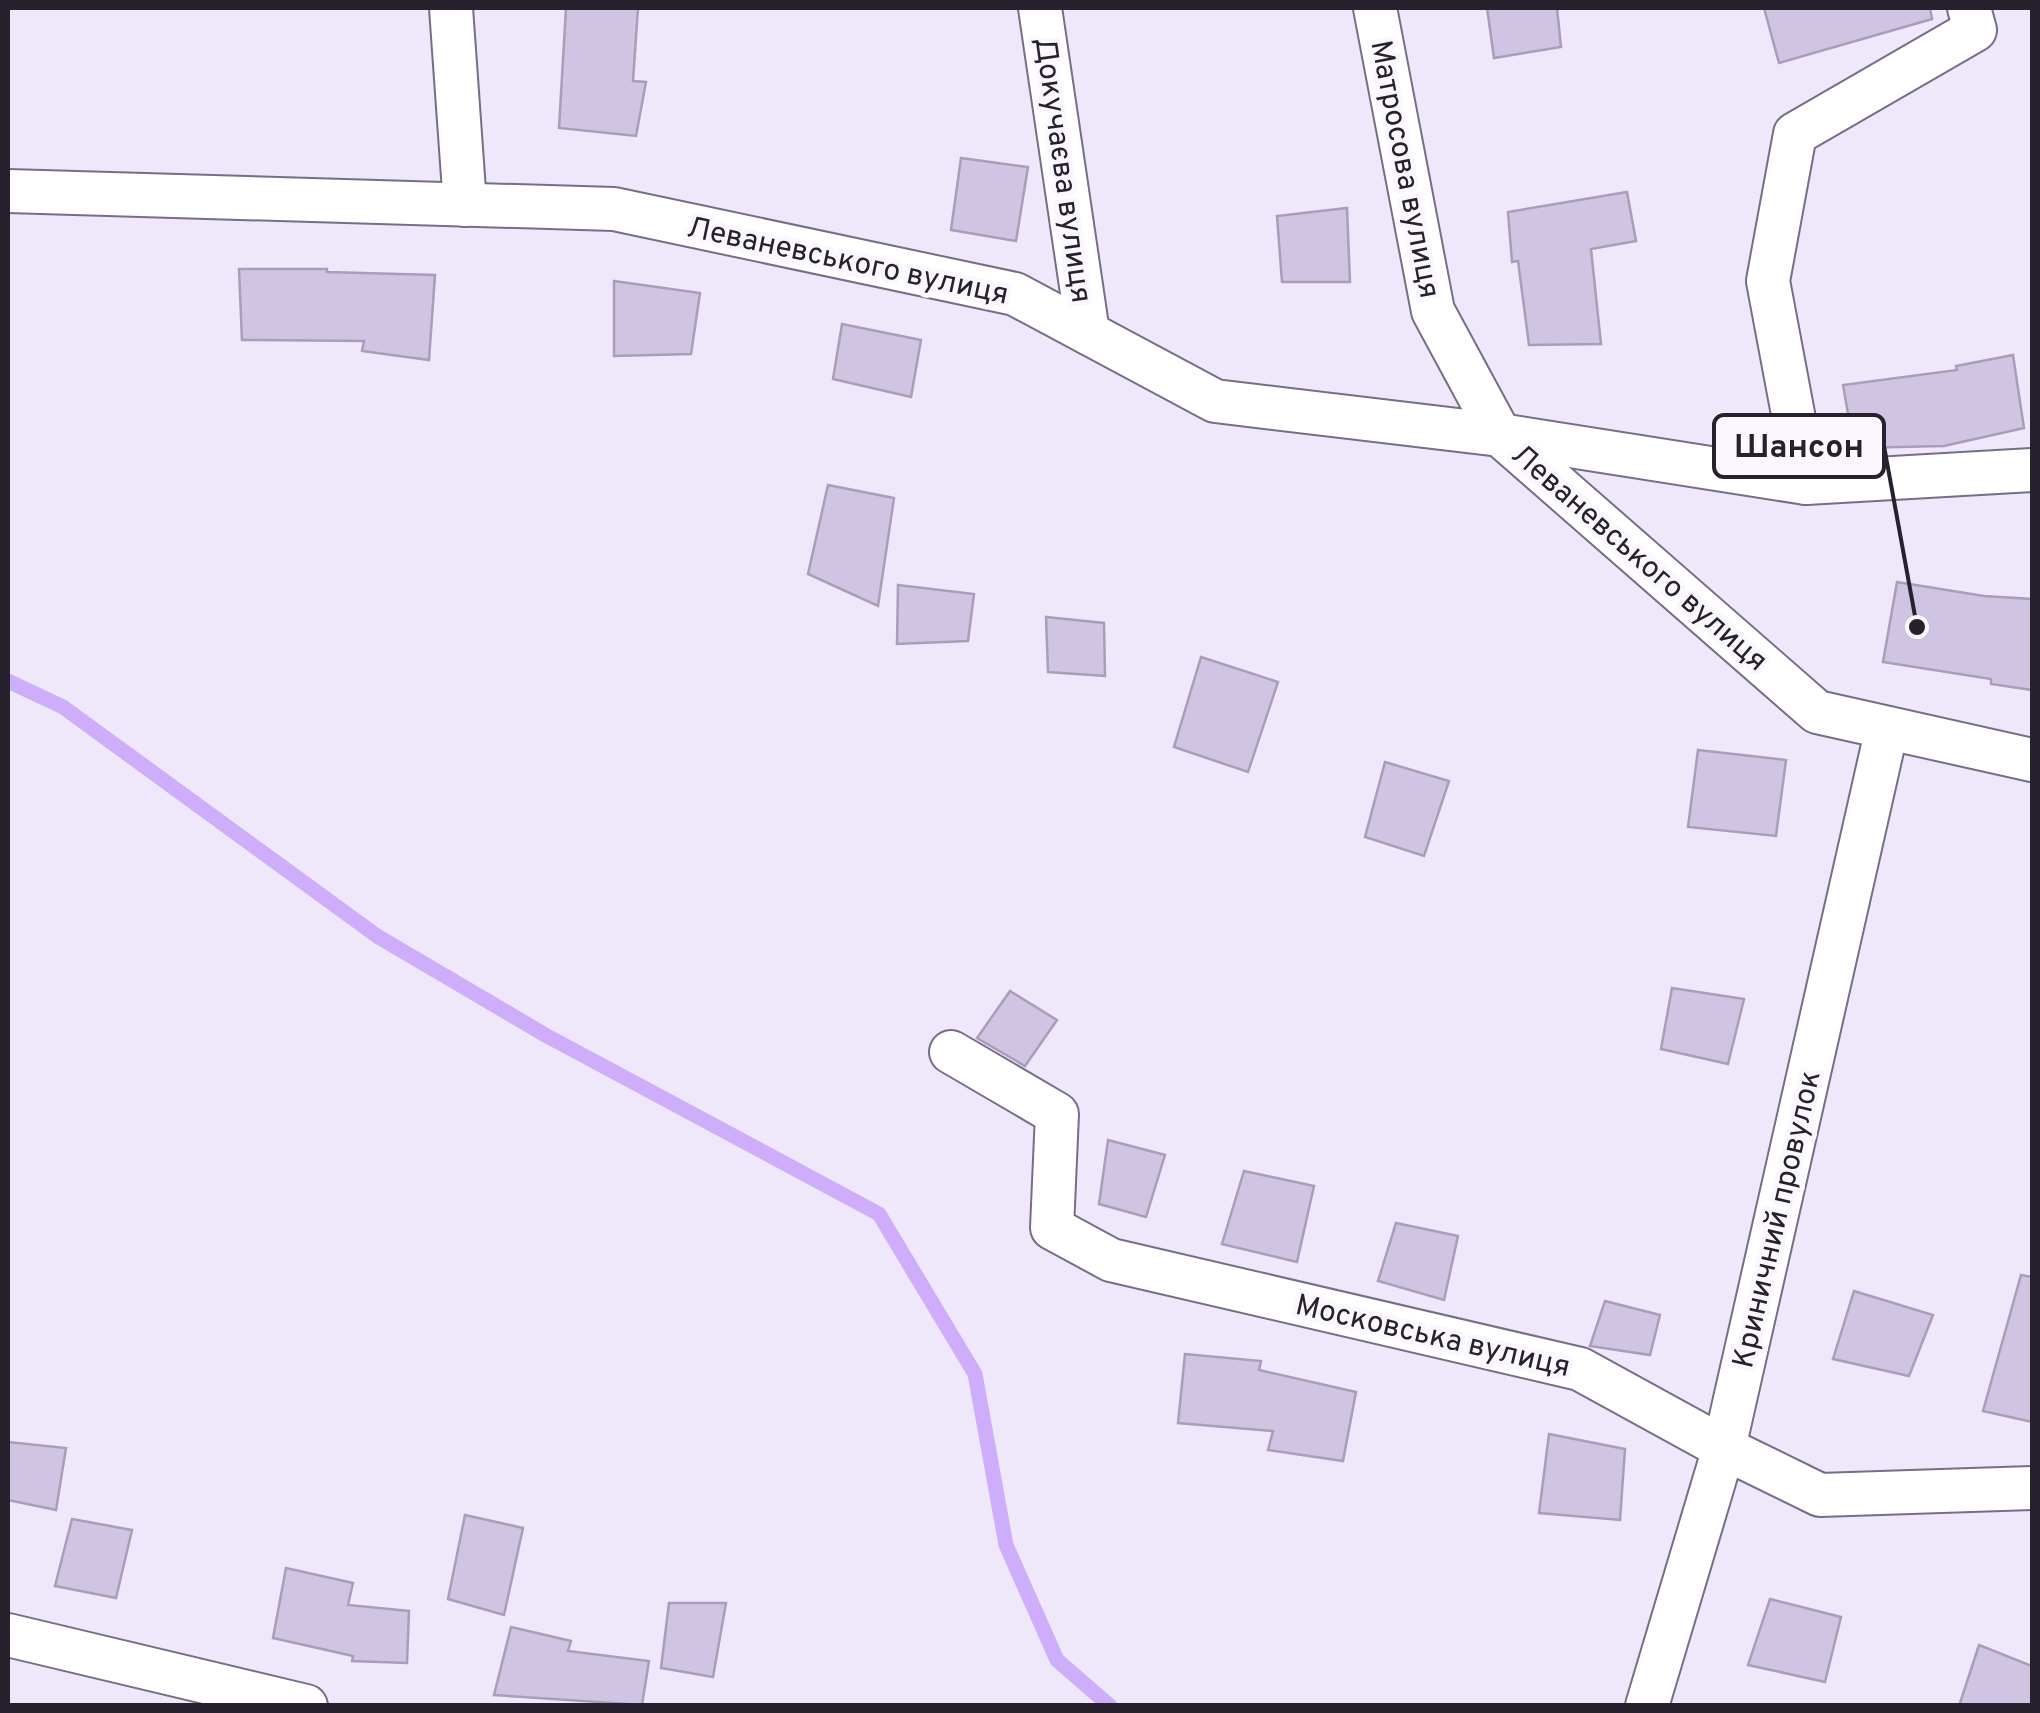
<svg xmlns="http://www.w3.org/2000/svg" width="2040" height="1713" viewBox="0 0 2040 1713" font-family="Overpass,sans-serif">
	<rect width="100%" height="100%" fill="#efe8fb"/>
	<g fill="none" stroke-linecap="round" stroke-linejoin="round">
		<path stroke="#ceadfc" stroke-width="15" d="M 8,681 L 63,707 L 377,936 L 547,1036 L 879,1214 L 975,1374 L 1006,1545 L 1057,1660 L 1110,1706"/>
	</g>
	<g fill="#d0c4e3" stroke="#a99dba" stroke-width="2.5">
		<path d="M 566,8 L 638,8 L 633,81 L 646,82 L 636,136 L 559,128 Z"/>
		<path d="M 1487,8 L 1557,8 L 1561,47 L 1494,58 Z"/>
		<path d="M 1764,8 L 1930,8 L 1932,19 L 1779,63 Z"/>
		<path d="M 961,158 L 1028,167 L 1016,241 L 951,230 Z"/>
		<path d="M 1627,192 L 1636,241 L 1591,249 L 1601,344 L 1529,345 L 1518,261 L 1512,262 L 1508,212 Z"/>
		<path d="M 1347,208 L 1350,282 L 1282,282 L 1277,216 Z"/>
		<path d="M 239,269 L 327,269 L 327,272 L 435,275 L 429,360 L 362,351 L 364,341 L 242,340 Z"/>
		<path d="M 614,281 L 700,293 L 691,354 L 614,356 Z"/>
		<path d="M 842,324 L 921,340 L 911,397 L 833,379 Z"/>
		<path d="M 2013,355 L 2024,428 L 1944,446 L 1854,448 L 1843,385 L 1957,370 L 1956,366 Z"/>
		<path d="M 828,485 L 894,498 L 878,606 L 808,574 Z"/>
		<path d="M 1897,582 L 1984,596 L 2032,599 L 2032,690 L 1991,684 L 1991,679 L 1883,662 Z"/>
		<path d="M 898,585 L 974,594 L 968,641 L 897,644 Z"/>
		<path d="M 1046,617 L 1104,623 L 1105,676 L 1048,672 Z"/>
		<path d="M 1201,657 L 1278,682 L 1248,772 L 1174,747 Z"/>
		<path d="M 1698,750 L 1786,760 L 1776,836 L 1688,827 Z"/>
		<path d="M 1385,762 L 1449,781 L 1424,856 L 1365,837 Z"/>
		<path d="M 1672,988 L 1744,999 L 1728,1064 L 1661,1049 Z"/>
		<path d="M 1010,991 L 1057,1020 L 1025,1066 L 977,1038 Z"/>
		<path d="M 1108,1140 L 1165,1155 L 1146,1217 L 1099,1204 Z"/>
		<path d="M 1244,1171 L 1314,1186 L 1297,1262 L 1222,1244 Z"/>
		<path d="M 1396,1223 L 1458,1236 L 1444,1300 L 1378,1281 Z"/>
		<path d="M 2021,1275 L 2032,1277 L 2032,1422 L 1983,1411 Z"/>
		<path d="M 1854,1291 L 1933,1315 L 1909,1376 L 1833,1359 Z"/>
		<path d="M 1605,1301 L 1660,1315 L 1650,1355 L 1590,1346 Z"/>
		<path d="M 1185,1354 L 1261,1361 L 1259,1370 L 1356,1392 L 1343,1461 L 1268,1450 L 1273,1431 L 1178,1423 Z"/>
		<path d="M 1549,1434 L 1625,1449 L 1620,1520 L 1539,1513 Z"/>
		<path d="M 8,1442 L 66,1448 L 56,1510 L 8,1500 Z"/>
		<path d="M 465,1515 L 523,1528 L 504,1615 L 448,1599 Z"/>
		<path d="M 72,1519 L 132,1530 L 116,1598 L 55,1586 Z"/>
		<path d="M 286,1568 L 353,1583 L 348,1605 L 409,1611 L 407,1663 L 352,1661 L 353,1656 L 273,1638 Z"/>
		<path d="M 1770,1599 L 1841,1617 L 1825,1682 L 1748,1665 Z"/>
		<path d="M 669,1603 L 726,1603 L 713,1677 L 661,1668 Z"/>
		<path d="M 511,1627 L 571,1641 L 568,1651 L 649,1661 L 642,1705 L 494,1695 Z"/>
		<path d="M 1979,1645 L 2032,1666 L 2032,1706 L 1959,1706 Z"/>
	</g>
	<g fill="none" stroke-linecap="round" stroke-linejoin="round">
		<defs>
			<g id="street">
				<path d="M 451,8 L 465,205"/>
				<path d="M 1040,8 L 1088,333"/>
				<path d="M 1375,8 L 1433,311 L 1500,435 L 1817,712 L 2032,760"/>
				<path d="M 8,191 L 614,209 L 1015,294 L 1215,401 L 1500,435 L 1806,483 L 2032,470"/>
				<path d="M 1806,483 L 1768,281 L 1795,134 L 1975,30 L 1969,8"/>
				<path d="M 951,1052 L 1057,1114 L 1052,1228 L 1111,1260 L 1580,1369 L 1724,1448 L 1820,1495 L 2032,1488"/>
				<path d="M 8,1635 L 306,1706"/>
				<path d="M 1647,1706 L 1724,1448 L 1887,728"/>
			</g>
		</defs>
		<use href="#street" stroke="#786d89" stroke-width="46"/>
		<use href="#street" stroke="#fff" stroke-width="42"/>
	</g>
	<g text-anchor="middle" stroke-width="10" stroke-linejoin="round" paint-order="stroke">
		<g font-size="30" fill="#26212d" stroke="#faf8fe">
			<text transform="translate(1406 169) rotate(79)" y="10">Матросова вулиця</text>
			<text transform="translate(1064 170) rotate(82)" y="10">Докучаєва вулиця</text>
			<text transform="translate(848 260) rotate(12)" y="10">Леваневського вулиця</text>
			<text transform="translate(1640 557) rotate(41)" y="10">Леваневського вулиця</text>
			<text transform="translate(1776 1219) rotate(-77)" y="10">Криничний провулок</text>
			<text transform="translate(1433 1335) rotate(13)" y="10">Московська вулиця</text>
		</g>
	</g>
	<path fill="none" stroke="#26212d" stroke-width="4" d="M1917 627L1884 446"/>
	<circle fill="#26212d" stroke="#faf8fe" stroke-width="4" cx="1917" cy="627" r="10"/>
	<rect fill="#faf8fe" stroke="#26212d" stroke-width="4" x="1714" y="415" width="170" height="62" rx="10"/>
	<g font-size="32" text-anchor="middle" font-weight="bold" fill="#26212d">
		<text x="1799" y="457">Шансон</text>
	</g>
	<rect width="2040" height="1713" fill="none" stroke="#26212d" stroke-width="20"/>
</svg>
